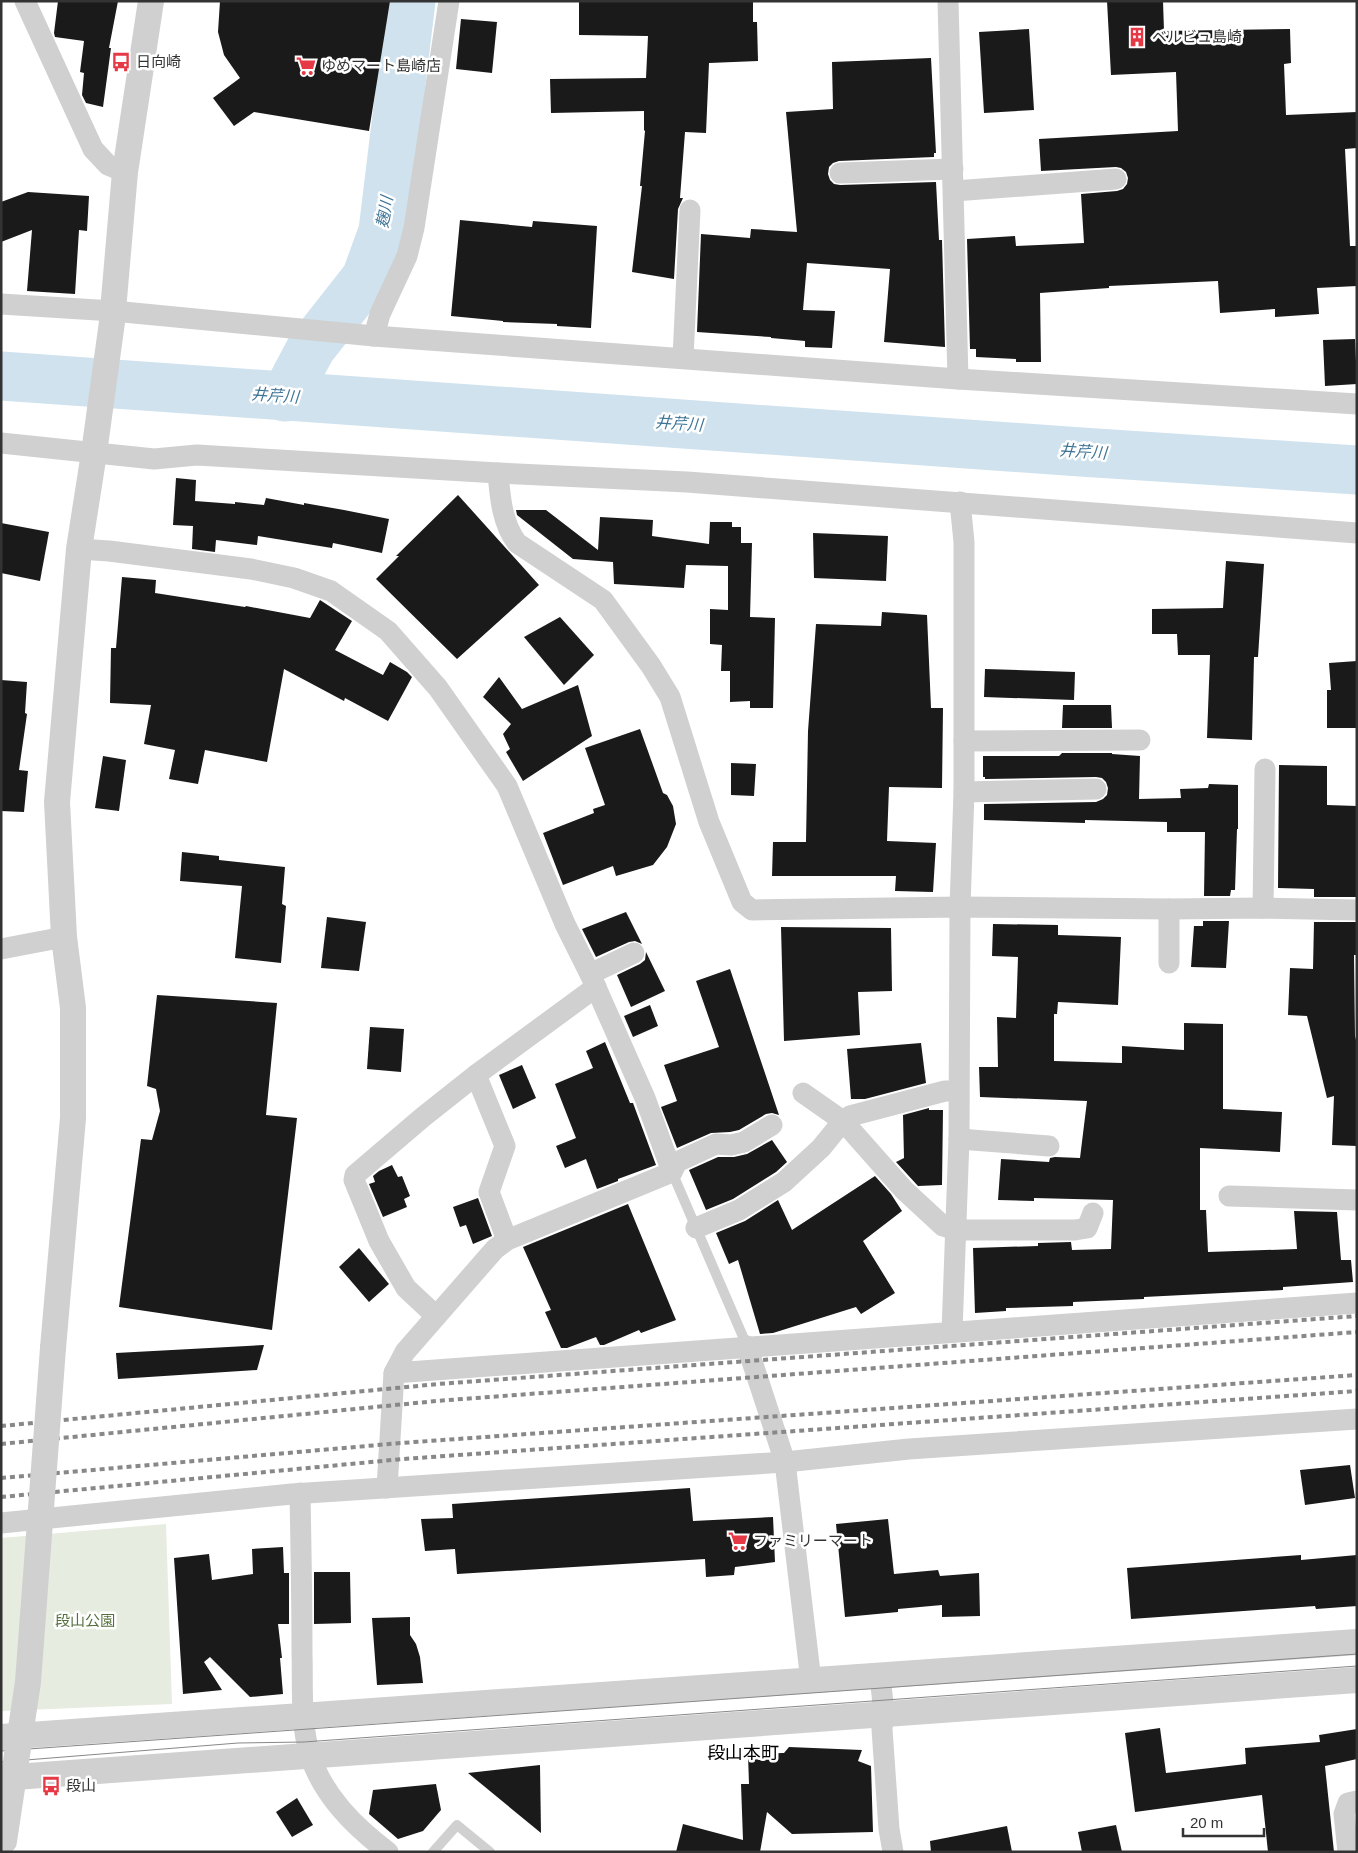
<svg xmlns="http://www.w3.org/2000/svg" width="1358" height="1853" viewBox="0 0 1358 1853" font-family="Helvetica,'Noto Sans JP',sans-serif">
	<rect width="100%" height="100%" fill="#fff"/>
	<path fill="#e6ecdf" d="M 166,1524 L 172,1704 L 1,1711 L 1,1538 Z"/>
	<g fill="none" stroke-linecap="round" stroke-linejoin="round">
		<g stroke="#cfe2ee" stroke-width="49">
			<path d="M 1,376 L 1081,452 L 1357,470"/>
			<path d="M 285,397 L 311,348 L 366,278 L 383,231 L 411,1"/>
		</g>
	</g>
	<g fill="#1a1a1a">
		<path d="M 58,1 L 118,1 L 109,48 L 111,48 L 103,107 L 86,103 L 82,95 L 84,73 L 80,72 L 84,41 L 55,37 L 54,33 Z"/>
		<path d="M 220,1 L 390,1 L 369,131 L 254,112 L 234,126 L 213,98 L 240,78 L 224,55 L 218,32 Z"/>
		<path d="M 579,1 L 753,1 L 753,22 L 757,22 L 758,61 L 709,63 L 706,133 L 685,132 L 680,198 L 683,198 L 678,209 L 674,279 L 632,272 L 642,186 L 640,186 L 645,131 L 644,130 L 644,111 L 551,113 L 550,79 L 646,78 L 648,36 L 579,35 Z"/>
		<path d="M 1107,1 L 1163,1 L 1164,31 L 1290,29 L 1291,63 L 1284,64 L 1286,115 L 1357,112 L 1357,148 L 1345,149 L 1350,246 L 1357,246 L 1357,286 L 1317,288 L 1319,314 L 1275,317 L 1275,309 L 1220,313 L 1218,281 L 1109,286 L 1109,288 L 1040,293 L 1041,362 L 1016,362 L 1016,359 L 976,357 L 976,349 L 970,349 L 967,239 L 1015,236 L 1016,246 L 1084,243 L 1081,194 L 1117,191 L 1123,189 L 1127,184 L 1128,178 L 1126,172 L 1121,168 L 1116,167 L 1041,171 L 1039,139 L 1178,131 L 1176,72 L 1111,75 Z"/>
		<path d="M 461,19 L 497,22 L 492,73 L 456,69 Z"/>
		<path d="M 1029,29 L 1034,110 L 984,113 L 979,32 Z"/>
		<path d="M 931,58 L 936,153 L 934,153 L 934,157 L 839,161 L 833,163 L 829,167 L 828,174 L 830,180 L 834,184 L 840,185 L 936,182 L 939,240 L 942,240 L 945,347 L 884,342 L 890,269 L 807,263 L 803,310 L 835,311 L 832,348 L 805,347 L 805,341 L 771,338 L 771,337 L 697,332 L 701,234 L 750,238 L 751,229 L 797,232 L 786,112 L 833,109 L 832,62 Z"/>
		<path d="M 28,192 L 89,196 L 87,231 L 79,230 L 75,294 L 27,291 L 32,230 L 1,242 L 1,202 Z"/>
		<path d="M 460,220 L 532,227 L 533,221 L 597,226 L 591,328 L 557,326 L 557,324 L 503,322 L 503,321 L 451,316 Z"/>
		<path d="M 1355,339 L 1357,384 L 1325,386 L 1323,340 Z"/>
		<path d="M 176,478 L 196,480 L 195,501 L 235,504 L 235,502 L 264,505 L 266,498 L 304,505 L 304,503 L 344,510 L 389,519 L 382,553 L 333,543 L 332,548 L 258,536 L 257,545 L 216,540 L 215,552 L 192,549 L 193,526 L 173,525 Z"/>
		<path d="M 458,495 L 539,585 L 457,659 L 376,579 L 399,556 L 396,556 Z"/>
		<path d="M 516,510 L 546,510 L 598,550 L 600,517 L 653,520 L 652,536 L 709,544 L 710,522 L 732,522 L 732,527 L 741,527 L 741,543 L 752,543 L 750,617 L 775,618 L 773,708 L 750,708 L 750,701 L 730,702 L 730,671 L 721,671 L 722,645 L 710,644 L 710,609 L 728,610 L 728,566 L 686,565 L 684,588 L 614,584 L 613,562 L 573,559 L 517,515 Z"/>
		<path d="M 1,523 L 49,532 L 40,581 L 1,573 Z"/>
		<path d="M 813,533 L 888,536 L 886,581 L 814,578 Z"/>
		<path d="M 1226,561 L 1264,564 L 1258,657 L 1254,657 L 1252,740 L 1207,738 L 1210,655 L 1178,655 L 1177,634 L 1152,634 L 1152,609 L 1223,608 Z"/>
		<path d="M 122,577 L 156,580 L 155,593 L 245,607 L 246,606 L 310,618 L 320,600 L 352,621 L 335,650 L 383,675 L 390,662 L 407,672 L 412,677 L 388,721 L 345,698 L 344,701 L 284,669 L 267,762 L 205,750 L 198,784 L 169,779 L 175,750 L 144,744 L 151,705 L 110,703 L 111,648 L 116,648 Z"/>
		<path d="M 882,612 L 927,615 L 931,708 L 943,708 L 942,788 L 889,787 L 887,841 L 936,843 L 933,892 L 895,891 L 896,876 L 772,876 L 773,842 L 806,842 L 808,731 L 816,624 L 881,626 Z"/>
		<path d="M 560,617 L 594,655 L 564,685 L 524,637 Z"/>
		<path d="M 1357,661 L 1357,728 L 1327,728 L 1327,690 L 1331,690 L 1329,663 Z"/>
		<path d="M 985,669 L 1075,672 L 1074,700 L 984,697 Z"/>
		<path d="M 499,677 L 522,709 L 578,685 L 592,736 L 523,781 L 506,752 L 510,749 L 503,734 L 511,724 L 483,697 Z"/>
		<path d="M 1,680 L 27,682 L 25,713 L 27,714 L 19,770 L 28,771 L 24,812 L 1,811 Z"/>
		<path d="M 1063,705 L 1111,705 L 1112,728 L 1062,728 Z"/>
		<path d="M 640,729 L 663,793 L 667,795 L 673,806 L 676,824 L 667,847 L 653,865 L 616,876 L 613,866 L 563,885 L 543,833 L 594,813 L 593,809 L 605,805 L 585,748 Z"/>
		<path d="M 1062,753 L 1112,753 L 1112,754 L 1140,756 L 1139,799 L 1181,798 L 1180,789 L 1208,788 L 1209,784 L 1238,785 L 1238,829 L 1237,829 L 1235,890 L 1231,890 L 1230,896 L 1204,896 L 1205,832 L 1167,832 L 1167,822 L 1085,820 L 1085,823 L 984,820 L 984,804 L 1096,802 L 1103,799 L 1107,795 L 1108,788 L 1106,782 L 1102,778 L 1096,777 L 985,779 L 985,777 L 983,777 L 983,756 L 1059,756 Z"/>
		<path d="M 103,756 L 126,760 L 119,811 L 95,808 Z"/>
		<path d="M 731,763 L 756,764 L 754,796 L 731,795 Z"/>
		<path d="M 1279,765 L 1327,766 L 1327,805 L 1357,806 L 1357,897 L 1314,897 L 1314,889 L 1278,888 Z"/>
		<path d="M 182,852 L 219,856 L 219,860 L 285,867 L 282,904 L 286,906 L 281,963 L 235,958 L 242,886 L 180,881 Z"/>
		<path d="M 626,912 L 642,944 L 635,941 L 629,942 L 596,957 L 582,929 Z"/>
		<path d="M 327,917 L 366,922 L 359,971 L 321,968 Z"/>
		<path d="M 1203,921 L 1229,921 L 1226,968 L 1191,967 L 1194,926 L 1203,926 Z"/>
		<path d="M 1314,922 L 1357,922 L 1357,955 L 1354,955 L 1355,1036 L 1357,1044 L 1357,1146 L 1332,1145 L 1334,1096 L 1327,1098 L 1307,1016 L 1288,1015 L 1290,968 L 1313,969 Z"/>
		<path d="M 993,924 L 1058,925 L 1058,935 L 1121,937 L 1118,1005 L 1058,1002 L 1057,1014 L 1054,1014 L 1054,1061 L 1122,1063 L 1122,1046 L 1184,1050 L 1184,1023 L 1223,1024 L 1223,1109 L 1282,1112 L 1280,1152 L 1200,1148 L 1200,1210 L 1206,1210 L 1208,1252 L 1297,1249 L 1294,1211 L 1337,1212 L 1341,1260 L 1351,1260 L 1353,1282 L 1283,1287 L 1283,1290 L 1144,1297 L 1144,1299 L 1073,1302 L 1073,1306 L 1006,1308 L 1006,1311 L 975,1313 L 973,1248 L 1038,1246 L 1038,1243 L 1071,1242 L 1072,1250 L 1111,1249 L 1113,1200 L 1034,1198 L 1034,1201 L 998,1200 L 1001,1159 L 1049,1162 L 1050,1158 L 1055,1157 L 1080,1158 L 1087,1101 L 980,1097 L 979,1067 L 998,1067 L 997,1017 L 1016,1018 L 1018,957 L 992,956 Z"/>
		<path d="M 781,927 L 891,928 L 892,991 L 858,992 L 860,1035 L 784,1041 Z"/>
		<path d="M 646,952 L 665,991 L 631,1007 L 617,975 L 640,964 L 645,960 Z"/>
		<path d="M 730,969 L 779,1115 L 772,1113 L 766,1114 L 739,1130 L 730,1132 L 711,1133 L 677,1148 L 661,1107 L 677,1101 L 664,1065 L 719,1047 L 696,981 Z"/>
		<path d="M 157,995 L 277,1003 L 266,1115 L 297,1118 L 272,1330 L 119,1307 L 141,1139 L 152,1140 L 160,1111 L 156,1089 L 147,1086 Z"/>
		<path d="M 650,1005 L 658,1026 L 633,1037 L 624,1016 Z"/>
		<path d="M 370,1027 L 404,1029 L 401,1072 L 367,1069 Z"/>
		<path d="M 605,1042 L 630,1103 L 633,1103 L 656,1165 L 618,1179 L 618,1181 L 597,1189 L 586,1159 L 565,1168 L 556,1146 L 576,1138 L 555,1084 L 593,1068 L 586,1051 Z"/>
		<path d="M 921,1043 L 926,1083 L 865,1099 L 851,1099 L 847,1049 Z"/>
		<path d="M 522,1065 L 536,1098 L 513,1109 L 499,1075 Z"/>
		<path d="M 929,1108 L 929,1110 L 943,1110 L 942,1185 L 918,1186 L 896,1162 L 904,1158 L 903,1115 Z"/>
		<path d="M 772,1140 L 787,1162 L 776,1172 L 733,1199 L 706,1210 L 689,1170 L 718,1157 L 734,1157 L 747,1154 Z"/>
		<path d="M 392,1165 L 398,1177 L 402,1176 L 410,1196 L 404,1199 L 407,1207 L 383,1217 L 369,1184 L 375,1182 L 373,1176 L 379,1171 Z"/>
		<path d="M 875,1176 L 891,1194 L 902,1211 L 863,1241 L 895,1293 L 861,1314 L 856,1307 L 773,1333 L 760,1334 L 738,1260 L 729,1264 L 716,1233 L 745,1221 L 778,1200 L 792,1230 Z"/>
		<path d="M 478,1198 L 492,1236 L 473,1244 L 466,1225 L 460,1227 L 453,1207 Z"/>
		<path d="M 628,1204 L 676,1320 L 641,1333 L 639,1330 L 604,1345 L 600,1345 L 596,1337 L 567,1348 L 561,1348 L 545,1312 L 551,1310 L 523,1247 Z"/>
		<path d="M 359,1248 L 389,1284 L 369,1302 L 339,1267 Z"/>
		<path d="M 264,1345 L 257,1370 L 118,1379 L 116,1353 Z"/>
		<path d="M 1350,1465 L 1355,1498 L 1305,1505 L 1300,1470 Z"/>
		<path d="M 690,1488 L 693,1521 L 773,1517 L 775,1562 L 735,1567 L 734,1575 L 706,1577 L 705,1559 L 457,1574 L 455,1549 L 425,1551 L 421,1519 L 453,1518 L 452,1504 Z"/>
		<path d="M 888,1519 L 894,1574 L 938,1570 L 940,1576 L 979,1573 L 980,1616 L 942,1617 L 942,1605 L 898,1609 L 898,1612 L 845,1617 L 836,1524 Z"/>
		<path d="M 283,1547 L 284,1573 L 289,1573 L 289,1624 L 278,1624 L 282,1658 L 280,1658 L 283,1694 L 250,1697 L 210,1657 L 204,1662 L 222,1690 L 183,1694 L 174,1558 L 209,1554 L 212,1580 L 253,1574 L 252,1549 Z"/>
		<path d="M 1301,1555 L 1301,1560 L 1357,1555 L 1357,1606 L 1316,1609 L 1315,1606 L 1131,1619 L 1127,1568 Z"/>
		<path d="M 314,1572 L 350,1572 L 351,1623 L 314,1624 Z"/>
		<path d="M 410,1617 L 410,1635 L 416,1644 L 420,1657 L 423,1683 L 377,1685 L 372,1618 Z"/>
		<path d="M 1160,1728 L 1166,1773 L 1246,1764 L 1245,1748 L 1320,1742 L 1319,1735 L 1357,1729 L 1357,1759 L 1325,1766 L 1334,1852 L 1268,1852 L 1262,1795 L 1135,1812 L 1125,1733 Z"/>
		<path d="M 789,1747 L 862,1750 L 858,1761 L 871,1766 L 873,1832 L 792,1834 L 767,1812 L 760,1852 L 676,1852 L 683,1824 L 743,1840 L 741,1784 L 749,1784 L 748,1754 L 784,1753 Z"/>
		<path d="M 540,1765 L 541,1833 L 468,1773 Z"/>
		<path d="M 436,1784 L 441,1810 L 423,1831 L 398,1839 L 369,1814 L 373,1790 Z"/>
		<path d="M 297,1798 L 313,1825 L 292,1837 L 276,1812 Z"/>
		<path d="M 1116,1825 L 1122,1852 L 1082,1852 L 1078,1832 Z"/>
		<path d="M 1007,1826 L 1012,1852 L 931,1852 L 930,1841 Z"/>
	</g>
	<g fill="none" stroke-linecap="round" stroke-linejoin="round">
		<g stroke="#d0d0d0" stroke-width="10">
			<path d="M 672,1172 L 747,1346"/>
			<path d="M 433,1852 L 457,1825 L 490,1852"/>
		</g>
		<g stroke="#d0d0d0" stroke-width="21">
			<path d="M 25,1 L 93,149 L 108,165 L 125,172"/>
			<path d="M 948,1 L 958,379"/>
			<path d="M 840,173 L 953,169"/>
			<path d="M 954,191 L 1116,179"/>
			<path d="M 1,304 L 113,311 L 374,336 L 958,379 L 1357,404"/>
			<path d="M 374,336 L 380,314 L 407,256 L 414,228 L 449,1"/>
			<path d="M 683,358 L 690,210"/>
			<path d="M 1,443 L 154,459 L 197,455 L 498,473 L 687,482 L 1357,533"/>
			<path d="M 498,473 C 500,497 502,523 517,543 L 603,600 L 651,666 L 670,697 L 709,822 L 742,902 L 752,910 L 960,907 L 1169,909 L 1263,908 L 1357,910"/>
			<path d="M 79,549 L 109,551 L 251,569 L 294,578 L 331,591 L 388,631 L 438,688 L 507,786 L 565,924 L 590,974 L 645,1098 L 672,1172"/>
			<path d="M 964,741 L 1140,740"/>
			<path d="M 964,792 L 1096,789"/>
			<path d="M 1263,908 L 1265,769"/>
			<path d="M 1,949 L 64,937"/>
			<path d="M 1169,963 L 1169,909"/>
			<path d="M 590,974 L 634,953"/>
			<path d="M 476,1075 L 505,1146 L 489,1192 L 507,1240"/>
			<path d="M 803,1093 L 843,1121 L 904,1190 L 943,1226 L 956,1230 L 1075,1230 L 1087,1228 L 1093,1213"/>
			<path d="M 959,1139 L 1049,1146"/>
			<path d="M 1229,1196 L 1357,1200"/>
			<path d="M 696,1228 L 739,1210 L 784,1182 L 821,1148 L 843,1121 L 850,1116 L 945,1091 L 958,1091"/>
			<path d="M 436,1316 L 406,1288 L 379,1241 L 354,1180 L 355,1175 L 423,1117 L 476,1075 L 596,987"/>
			<path d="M 952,1332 L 959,1139 L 960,907 L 964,792 L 964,542 L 960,502"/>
			<path d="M 747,1346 L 785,1462 L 811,1681"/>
			<path d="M 394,1373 L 1357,1303"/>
			<path d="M 387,1488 L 394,1373 L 405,1352 L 495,1249 L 507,1240 L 672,1172 L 677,1162 L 716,1144 L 731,1145 L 744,1142 L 772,1125"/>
			<path d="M 300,1493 C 301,1547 302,1600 302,1653 C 303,1687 300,1723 310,1755 C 323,1796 355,1827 388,1852"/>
			<path d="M 1,1523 L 292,1494 L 785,1462 L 909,1449 L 1357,1419"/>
			<path d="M 880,1676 L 884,1713 L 882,1729 L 889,1829 L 893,1852"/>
			<path d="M 1348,1852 L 1344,1814 L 1348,1803 L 1357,1801"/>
		</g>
		<g stroke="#d0d0d0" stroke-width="26">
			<path d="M 53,1348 L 73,1118 L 73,1008 L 64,937 L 57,802 L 79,549 L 94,453 L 112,322 L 125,172 L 151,1"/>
			<path d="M 1,1737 L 1357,1642"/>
			<path d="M 1,1778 L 1357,1680"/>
		</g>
		<g stroke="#888" stroke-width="1">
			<path d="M 1,1751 L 1357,1654"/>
			<path d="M 1,1762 L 238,1743 L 304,1742 L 1357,1666"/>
		</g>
		<g stroke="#888" stroke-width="4" stroke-dasharray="5 4" stroke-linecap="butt">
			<path d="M 1,1426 L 438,1384 L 1357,1316"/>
			<path d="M 1,1444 L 436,1401 L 1357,1332"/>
			<path d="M 1,1478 L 401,1443 L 1357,1375"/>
			<path d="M 1,1497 L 403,1459 L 1357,1391"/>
		</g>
		<path stroke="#d0d0d0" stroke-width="26" d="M 4,1841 L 28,1682 L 53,1348"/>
	</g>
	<defs>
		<symbol id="building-bare" viewBox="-9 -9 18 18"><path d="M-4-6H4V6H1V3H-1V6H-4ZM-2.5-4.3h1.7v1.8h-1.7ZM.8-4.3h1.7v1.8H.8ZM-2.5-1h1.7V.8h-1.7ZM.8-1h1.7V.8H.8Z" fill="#e63946" stroke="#fff" stroke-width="2.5" paint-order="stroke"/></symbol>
		<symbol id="bus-bare" viewBox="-9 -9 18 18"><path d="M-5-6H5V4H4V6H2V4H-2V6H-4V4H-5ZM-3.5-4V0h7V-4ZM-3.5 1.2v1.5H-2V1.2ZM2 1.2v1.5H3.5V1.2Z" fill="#e63946" stroke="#fff" stroke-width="2.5" paint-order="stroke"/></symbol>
		<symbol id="supermarket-bare" viewBox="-9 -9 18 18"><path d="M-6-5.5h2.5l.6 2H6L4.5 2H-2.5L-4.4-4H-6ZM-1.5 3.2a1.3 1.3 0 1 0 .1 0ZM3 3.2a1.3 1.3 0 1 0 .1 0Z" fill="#e63946" stroke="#fff" stroke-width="2.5" paint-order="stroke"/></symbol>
	</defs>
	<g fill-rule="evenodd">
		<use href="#building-bare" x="1123" y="23" width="28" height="28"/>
		<use href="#bus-bare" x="107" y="48" width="28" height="28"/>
		<use href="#supermarket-bare" x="292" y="52" width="28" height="28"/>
		<use href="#supermarket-bare" x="724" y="1527" width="28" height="28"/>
		<use href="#bus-bare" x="37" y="1772" width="28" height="28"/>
	</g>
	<g text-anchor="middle" stroke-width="5" stroke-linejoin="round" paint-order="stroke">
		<g font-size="15" fill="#333" stroke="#fff" text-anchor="start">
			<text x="1152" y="42">ベルビュ島崎</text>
			<text x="136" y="67">日向崎</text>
			<text x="321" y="71">ゆめマート島崎店</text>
			<text x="753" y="1546">ファミリーマート</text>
			<text x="66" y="1791">段山</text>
		</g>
		<g font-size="15" fill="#56703f" stroke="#fff">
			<text x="85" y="1626">段山公園</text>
		</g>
		<g font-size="16" font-style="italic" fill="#3f7597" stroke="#fff">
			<text transform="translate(384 212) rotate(-81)" y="6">麹川</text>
			<text transform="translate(275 395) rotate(4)" y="6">井芹川</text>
			<text transform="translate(679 423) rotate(4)" y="6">井芹川</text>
			<text transform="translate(1083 451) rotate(4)" y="6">井芹川</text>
		</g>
		<g font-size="18" fill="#000" stroke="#fff">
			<text x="743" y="1759">段山本町</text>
		</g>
	</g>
	<rect width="1358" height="1853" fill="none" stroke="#333333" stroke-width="5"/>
	<path d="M1183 1828v8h81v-8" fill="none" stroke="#333333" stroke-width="2.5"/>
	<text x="1190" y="1828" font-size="15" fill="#333333" stroke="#ffffff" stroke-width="4" paint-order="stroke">20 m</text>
</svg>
